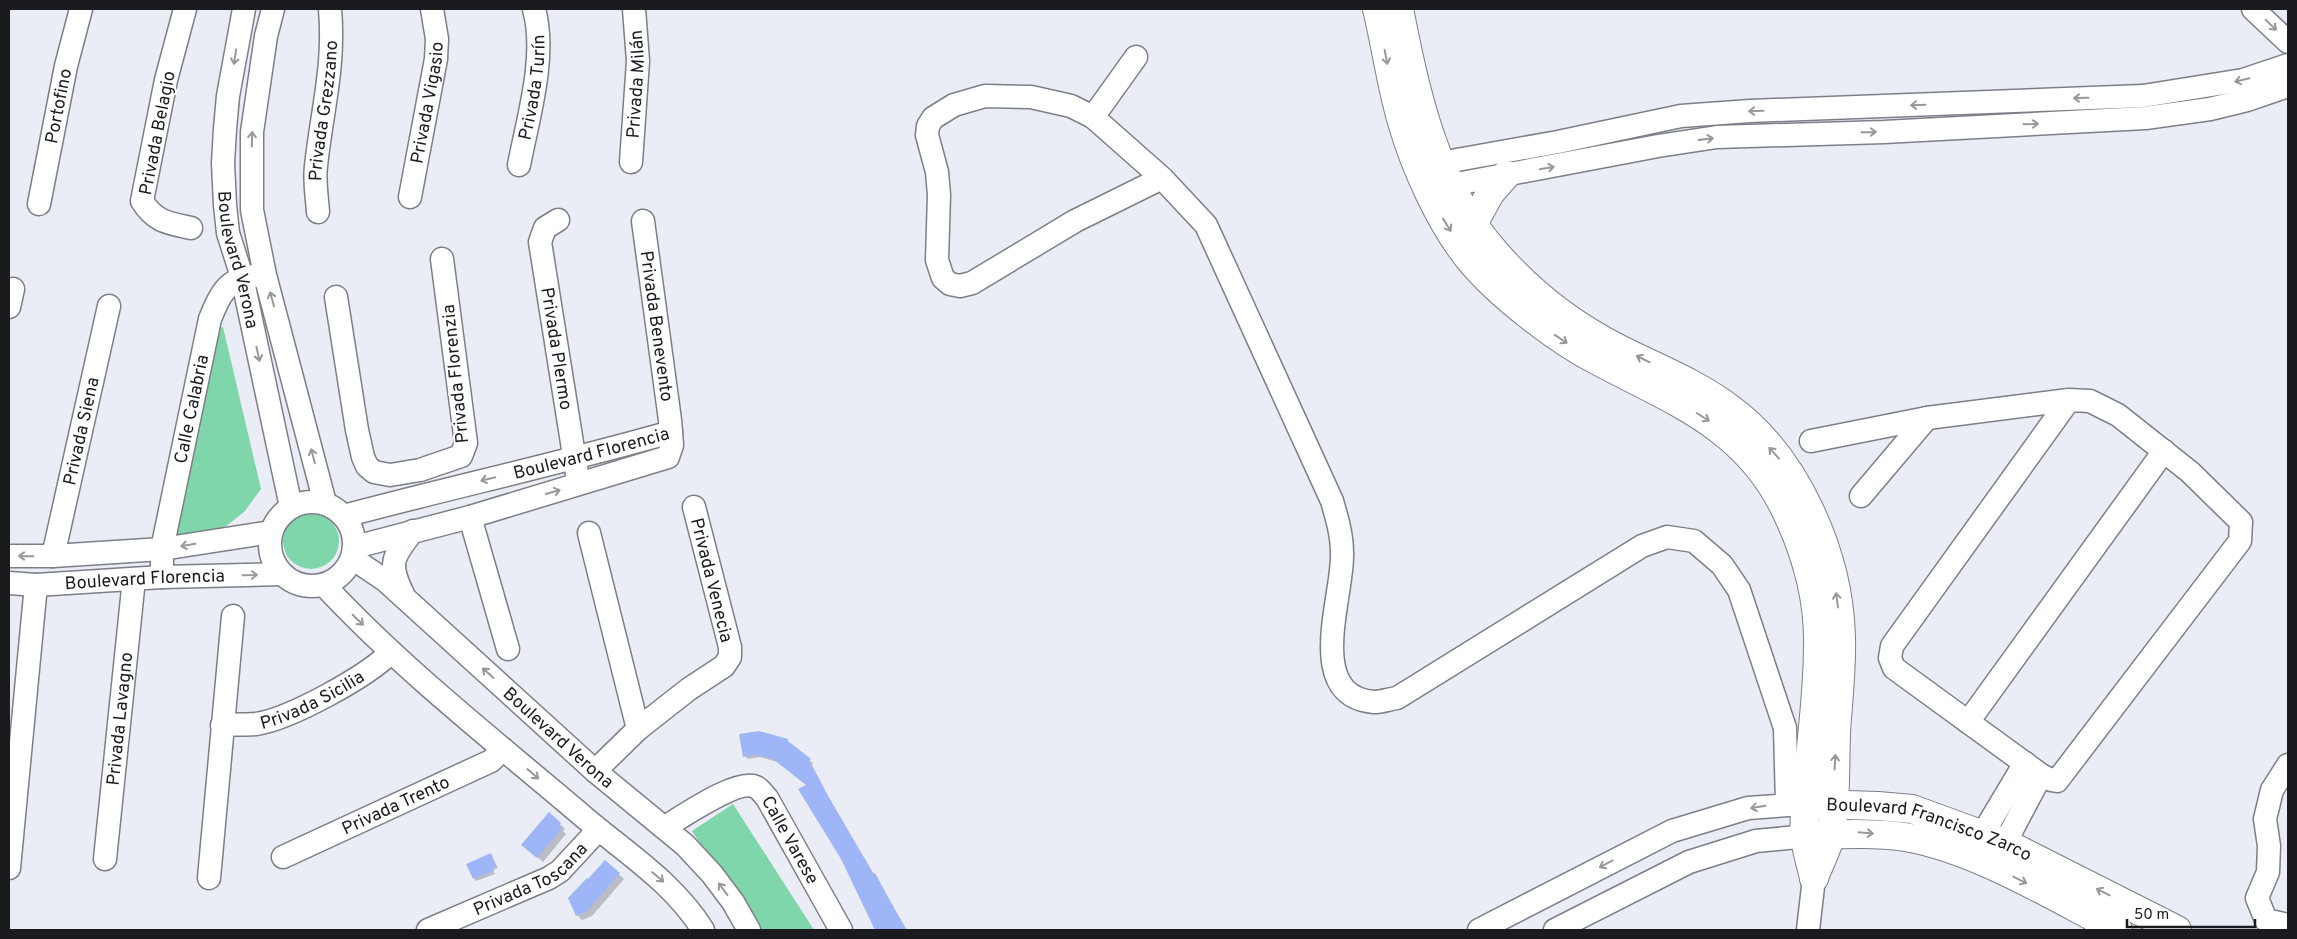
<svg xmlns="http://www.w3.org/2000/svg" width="2297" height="939" viewBox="0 0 2297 939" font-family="Overpass,sans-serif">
	<rect width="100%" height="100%" fill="#eaedf6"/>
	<g fill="#7ed6aa">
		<path d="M 223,327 L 261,489 L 244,512 L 225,527 L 170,536 L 214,329 Z"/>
		<circle cx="311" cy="541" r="28"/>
		<path d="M 733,804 L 814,930 L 756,930 L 692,831 Z"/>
	</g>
	<g fill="#0003">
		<path d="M 790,745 L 813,763 L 812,765 L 829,798 L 907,930 L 878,930 L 867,912 L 808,785 L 777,762 L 760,757 L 748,759 L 745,756 Z"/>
		<path d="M 560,824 L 565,829 L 563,831 L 566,834 L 543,862 L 528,849 Z"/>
		<path d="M 491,855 L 498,868 L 493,870 L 495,874 L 476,881 L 474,878 Z"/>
		<path d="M 605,862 L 624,879 L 592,916 L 582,920 L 577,915 Z"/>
	</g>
	<g fill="#9eb5f8">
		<path d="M 759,731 L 788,739 L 788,741 L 811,759 L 809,761 L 827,794 L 873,874 L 875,873 L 906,930 L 875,930 L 841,859 L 798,789 L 806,785 L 773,759 L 756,755 L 743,757 L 739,734 Z"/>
		<path d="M 549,812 L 561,823 L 559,826 L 562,828 L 537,858 L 521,845 Z"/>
		<path d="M 491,853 L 496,866 L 492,868 L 494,871 L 473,879 L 466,864 Z"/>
		<path d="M 605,860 L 620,873 L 587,911 L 576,916 L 568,898 L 587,878 L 588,879 Z"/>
	</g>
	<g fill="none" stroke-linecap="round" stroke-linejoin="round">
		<defs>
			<g id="minor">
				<path d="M 185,9 L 166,80 L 142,201 C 155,222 168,223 191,228"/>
				<path id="s1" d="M 244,9 L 228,96 L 225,129 L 223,163 L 225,205 L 228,233 L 242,277 L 291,507"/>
				<path d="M 273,9 L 266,36 L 252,132 L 252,210 L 265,275 L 325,503"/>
				<path d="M 2253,9 L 2288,42"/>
				<path d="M 1093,117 L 1136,57"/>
				<path id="s2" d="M 631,162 L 638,61 L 634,9"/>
				<path id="s3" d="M 519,165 C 528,118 547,56 534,9"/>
				<path d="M 1427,169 L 1440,163 L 1558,142 L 1681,116 L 1750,111 L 2143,96 L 2243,80 L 2288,65"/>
				<path d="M 1162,178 L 1075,221 L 972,283 L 960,286 L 950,284 L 943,278 L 937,260 L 939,195 L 937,172 L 927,135 L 928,126 L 933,118 L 954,105 L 985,96 L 1031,97 L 1071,106 L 1093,117 L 1162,178 L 1206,225 L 1332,501 C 1337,518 1342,535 1342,553 C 1344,595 1303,696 1374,702 C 1381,702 1390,699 1397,698 L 1642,546 L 1667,537 L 1694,541 L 1722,565 L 1739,590 L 1785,728 L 1787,804"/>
				<path d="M 1436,191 L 1451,185 L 1658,146 L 1717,137 L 1884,132 L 2145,118 L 2210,109 L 2247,100 L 2288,86"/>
				<path id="s4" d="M 410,197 L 436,59 L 437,39 L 432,9"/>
				<path id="s5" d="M 39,204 L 66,66 L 81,9"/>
				<path id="s6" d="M 318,212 C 317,197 314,180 316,166 C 322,110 335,66 330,9"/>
				<path id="s7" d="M 558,220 L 545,228 L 540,242 L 577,474"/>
				<path d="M 336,297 L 357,430 L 363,457 L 367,466 L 374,472 L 390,475 L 420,470 L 461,456 L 466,443 L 442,259"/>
				<path d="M 9,307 L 13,289"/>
				<path d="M 1811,441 L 1927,418 L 2069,400 L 1892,646 L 1890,658 L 1894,668 L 2041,775 L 2051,780 L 2057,781 L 2240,541 L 2241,522 L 2190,472 L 2118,415 L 2090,401 L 2069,400"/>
				<path d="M 1861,496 L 1927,418"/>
				<circle cx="312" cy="544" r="42"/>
				<path id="s8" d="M 344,516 C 453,487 562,463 671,432"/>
				<path d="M 470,517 L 508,649"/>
				<path d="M 589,533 L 638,729"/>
				<path d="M 355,547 L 470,517 L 668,457 L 672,445 L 670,420 L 643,221"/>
				<path d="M 9,556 L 53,556 L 162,549 L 271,532"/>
				<path id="s9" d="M 53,556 L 109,306"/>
				<path id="s10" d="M 352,558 L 386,581 L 595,771 L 685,845 L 712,874 L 733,902 L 749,930"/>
				<path id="s11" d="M 162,577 L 162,549 L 210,319 C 219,296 227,278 254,276"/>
				<path id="s12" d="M 9,583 L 36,585 L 162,577 L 281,574"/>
				<path d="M 324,585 C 403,670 497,743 585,818 C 626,853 674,883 703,930"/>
				<path d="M 403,594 C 388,564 392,557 413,531"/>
				<path d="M 1968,722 L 2164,451"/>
				<path id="s13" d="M 222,725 C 233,724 245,725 256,724 C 290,719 368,676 391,652"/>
				<path d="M 2288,765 L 2272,790 L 2265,819 L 2269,846 L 2268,872 L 2257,898 L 2266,920 L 2288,925"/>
				<path d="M 595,771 L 638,729 L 689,689 L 724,666 L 730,657 L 730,647 L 694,507"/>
				<path id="s14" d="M 665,827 C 682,817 738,778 756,787 C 760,789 764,795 767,798 L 841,930"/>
				<path d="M 1982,835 L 2025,763"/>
				<path d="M 2005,843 L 2041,775"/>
				<path id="s15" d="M 283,857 L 491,761 L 503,749"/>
				<path id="s16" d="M 105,859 L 134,579"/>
				<path d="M 9,868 L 36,585"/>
				<path d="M 209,878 L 233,616"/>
				<path id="s17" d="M 428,930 L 549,878 L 560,871 L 598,830"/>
				<path d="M 1479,930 L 1672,831 L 1748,808 L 1803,804"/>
				<path d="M 1555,930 L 1689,862 L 1756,841 L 1818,835"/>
				<path d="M 1808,930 L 1814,878"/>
			</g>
			<g id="major">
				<path d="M 1377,9 C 1386,46 1391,85 1402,122 C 1415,167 1440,223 1470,260 C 1499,295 1557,340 1598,361 C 1673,401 1745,426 1785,509 C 1806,552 1819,598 1818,646 C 1818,690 1812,734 1808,778 C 1807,797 1803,817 1805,836 C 1806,850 1811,864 1814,878"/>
				<path d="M 1399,9 C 1416,95 1435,185 1495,252 C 1526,288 1564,319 1606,342 C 1646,364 1690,379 1728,407 C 1796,456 1839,554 1841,637 C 1842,669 1838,701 1836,732 C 1835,763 1836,804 1831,833 C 1828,848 1819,864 1814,878"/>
				<path d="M 1473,224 L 1491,192 L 1506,175"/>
				<path id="s18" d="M 1815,804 L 1878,806 L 1912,809 L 2005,843 L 2177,930"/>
				<path d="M 1818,835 C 1847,834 1876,833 1905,837 C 1976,849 2054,897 2118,930"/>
			</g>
		</defs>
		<use href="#minor" stroke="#7c7f87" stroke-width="25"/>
		<use href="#major" stroke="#7c7f87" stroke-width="30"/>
		<use href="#minor" stroke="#fff" stroke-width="22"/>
		<use href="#major" stroke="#fff" stroke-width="28"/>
	</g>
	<defs><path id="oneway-shaft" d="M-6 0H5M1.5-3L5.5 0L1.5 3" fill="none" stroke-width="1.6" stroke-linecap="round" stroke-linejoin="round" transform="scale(1.25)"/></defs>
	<g stroke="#98989a">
		<use href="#oneway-shaft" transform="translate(2271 25) rotate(43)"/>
		<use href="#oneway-shaft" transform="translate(235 57) rotate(99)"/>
		<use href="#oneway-shaft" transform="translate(1386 57) rotate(79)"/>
		<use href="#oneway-shaft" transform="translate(2242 80) rotate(166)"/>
		<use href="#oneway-shaft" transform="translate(2081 98) rotate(179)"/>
		<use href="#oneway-shaft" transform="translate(1918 105) rotate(178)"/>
		<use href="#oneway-shaft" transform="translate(1756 111) rotate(178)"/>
		<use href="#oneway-shaft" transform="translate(2031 124) rotate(-2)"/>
		<use href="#oneway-shaft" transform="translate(1869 132) rotate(-1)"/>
		<use href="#oneway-shaft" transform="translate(252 139) rotate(-88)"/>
		<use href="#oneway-shaft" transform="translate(1706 139) rotate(-7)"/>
		<use href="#oneway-shaft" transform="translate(1547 168) rotate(-10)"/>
		<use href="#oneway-shaft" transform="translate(1447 225) rotate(58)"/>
		<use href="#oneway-shaft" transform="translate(272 299) rotate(-106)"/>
		<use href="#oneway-shaft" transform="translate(1561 339) rotate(34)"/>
		<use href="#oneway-shaft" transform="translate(258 354) rotate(78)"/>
		<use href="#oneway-shaft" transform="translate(1643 359) rotate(-154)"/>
		<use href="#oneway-shaft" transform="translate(1703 417) rotate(32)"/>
		<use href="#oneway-shaft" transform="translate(1774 453) rotate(-132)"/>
		<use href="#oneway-shaft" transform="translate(313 456) rotate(-105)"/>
		<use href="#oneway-shaft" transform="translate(488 479) rotate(167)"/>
		<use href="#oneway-shaft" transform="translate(553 492) rotate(-16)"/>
		<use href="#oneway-shaft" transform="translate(188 545) rotate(171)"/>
		<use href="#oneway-shaft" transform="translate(26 556) rotate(-179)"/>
		<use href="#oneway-shaft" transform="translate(250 575) rotate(-1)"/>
		<use href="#oneway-shaft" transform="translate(1837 600) rotate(-98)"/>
		<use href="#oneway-shaft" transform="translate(358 620) rotate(44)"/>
		<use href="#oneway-shaft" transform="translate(488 673) rotate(-138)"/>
		<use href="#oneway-shaft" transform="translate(1835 762) rotate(-87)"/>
		<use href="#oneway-shaft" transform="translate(533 774) rotate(41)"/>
		<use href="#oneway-shaft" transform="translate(1758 807) rotate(171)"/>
		<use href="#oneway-shaft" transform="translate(1866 833) rotate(5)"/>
		<use href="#oneway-shaft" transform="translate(1606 864) rotate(152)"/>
		<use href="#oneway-shaft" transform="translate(658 877) rotate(40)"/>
		<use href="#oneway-shaft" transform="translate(2020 880) rotate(27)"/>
		<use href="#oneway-shaft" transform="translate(723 889) rotate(-126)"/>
		<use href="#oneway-shaft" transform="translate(2103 892) rotate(-153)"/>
	</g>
	<g text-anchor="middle" stroke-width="4" stroke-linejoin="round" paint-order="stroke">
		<g font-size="18" fill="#1a1b1e" stroke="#fff">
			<text dy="6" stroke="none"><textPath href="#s2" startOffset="78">Privada Milán</textPath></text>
			<text dy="6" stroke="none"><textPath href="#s3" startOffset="79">Privada Turín</textPath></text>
			<text dy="6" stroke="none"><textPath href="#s4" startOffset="96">Privada Vigasio</textPath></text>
			<text dy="6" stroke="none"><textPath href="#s5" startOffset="100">Portofino</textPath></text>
			<text dy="6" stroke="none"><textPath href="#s6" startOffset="102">Privada Grezzano</textPath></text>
			<text transform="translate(157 133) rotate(-79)" y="6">Privada Belagio</text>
			<text dy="6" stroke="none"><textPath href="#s1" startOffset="254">Boulevard Verona</textPath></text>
			<text transform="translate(657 326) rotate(82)" y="6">Privada Benevento</text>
			<text dy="6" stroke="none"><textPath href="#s7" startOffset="138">Privada Plermo</textPath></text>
			<text transform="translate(455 374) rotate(-96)" y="6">Privada Florenzia</text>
			<text dy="6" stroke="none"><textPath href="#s11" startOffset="171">Calle Calabria</textPath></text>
			<text dy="6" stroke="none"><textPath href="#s9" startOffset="128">Privada Siena</textPath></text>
			<text dy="6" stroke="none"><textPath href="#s8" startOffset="255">Boulevard Florencia</textPath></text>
			<text dy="6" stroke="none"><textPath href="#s12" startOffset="136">Boulevard Florencia</textPath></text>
			<text transform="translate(712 580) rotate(76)" y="6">Privada Venecia</text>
			<text dy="6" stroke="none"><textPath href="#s13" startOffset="95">Privada Sicilia</textPath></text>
			<text dy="6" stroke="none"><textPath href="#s16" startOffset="141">Privada Lavagno</textPath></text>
			<text dy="6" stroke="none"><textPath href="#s10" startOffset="274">Boulevard Verona</textPath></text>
			<text dy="6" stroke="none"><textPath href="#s15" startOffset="124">Privada Trento</textPath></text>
			<text dy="6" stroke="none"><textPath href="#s18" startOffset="118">Boulevard Francisco Zarco</textPath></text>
			<text dy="6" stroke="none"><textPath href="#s14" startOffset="165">Calle Varese</textPath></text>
			<text dy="6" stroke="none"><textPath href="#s17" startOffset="115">Privada Toscana</textPath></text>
		</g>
	</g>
	<rect width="2297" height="939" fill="none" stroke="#1a1b1e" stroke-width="20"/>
	<path d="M2127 919v8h128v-8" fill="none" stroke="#1a1b1e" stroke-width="2.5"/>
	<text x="2134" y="919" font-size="15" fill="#1a1b1e" stroke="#ffffff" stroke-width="4" paint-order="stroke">50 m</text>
</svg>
